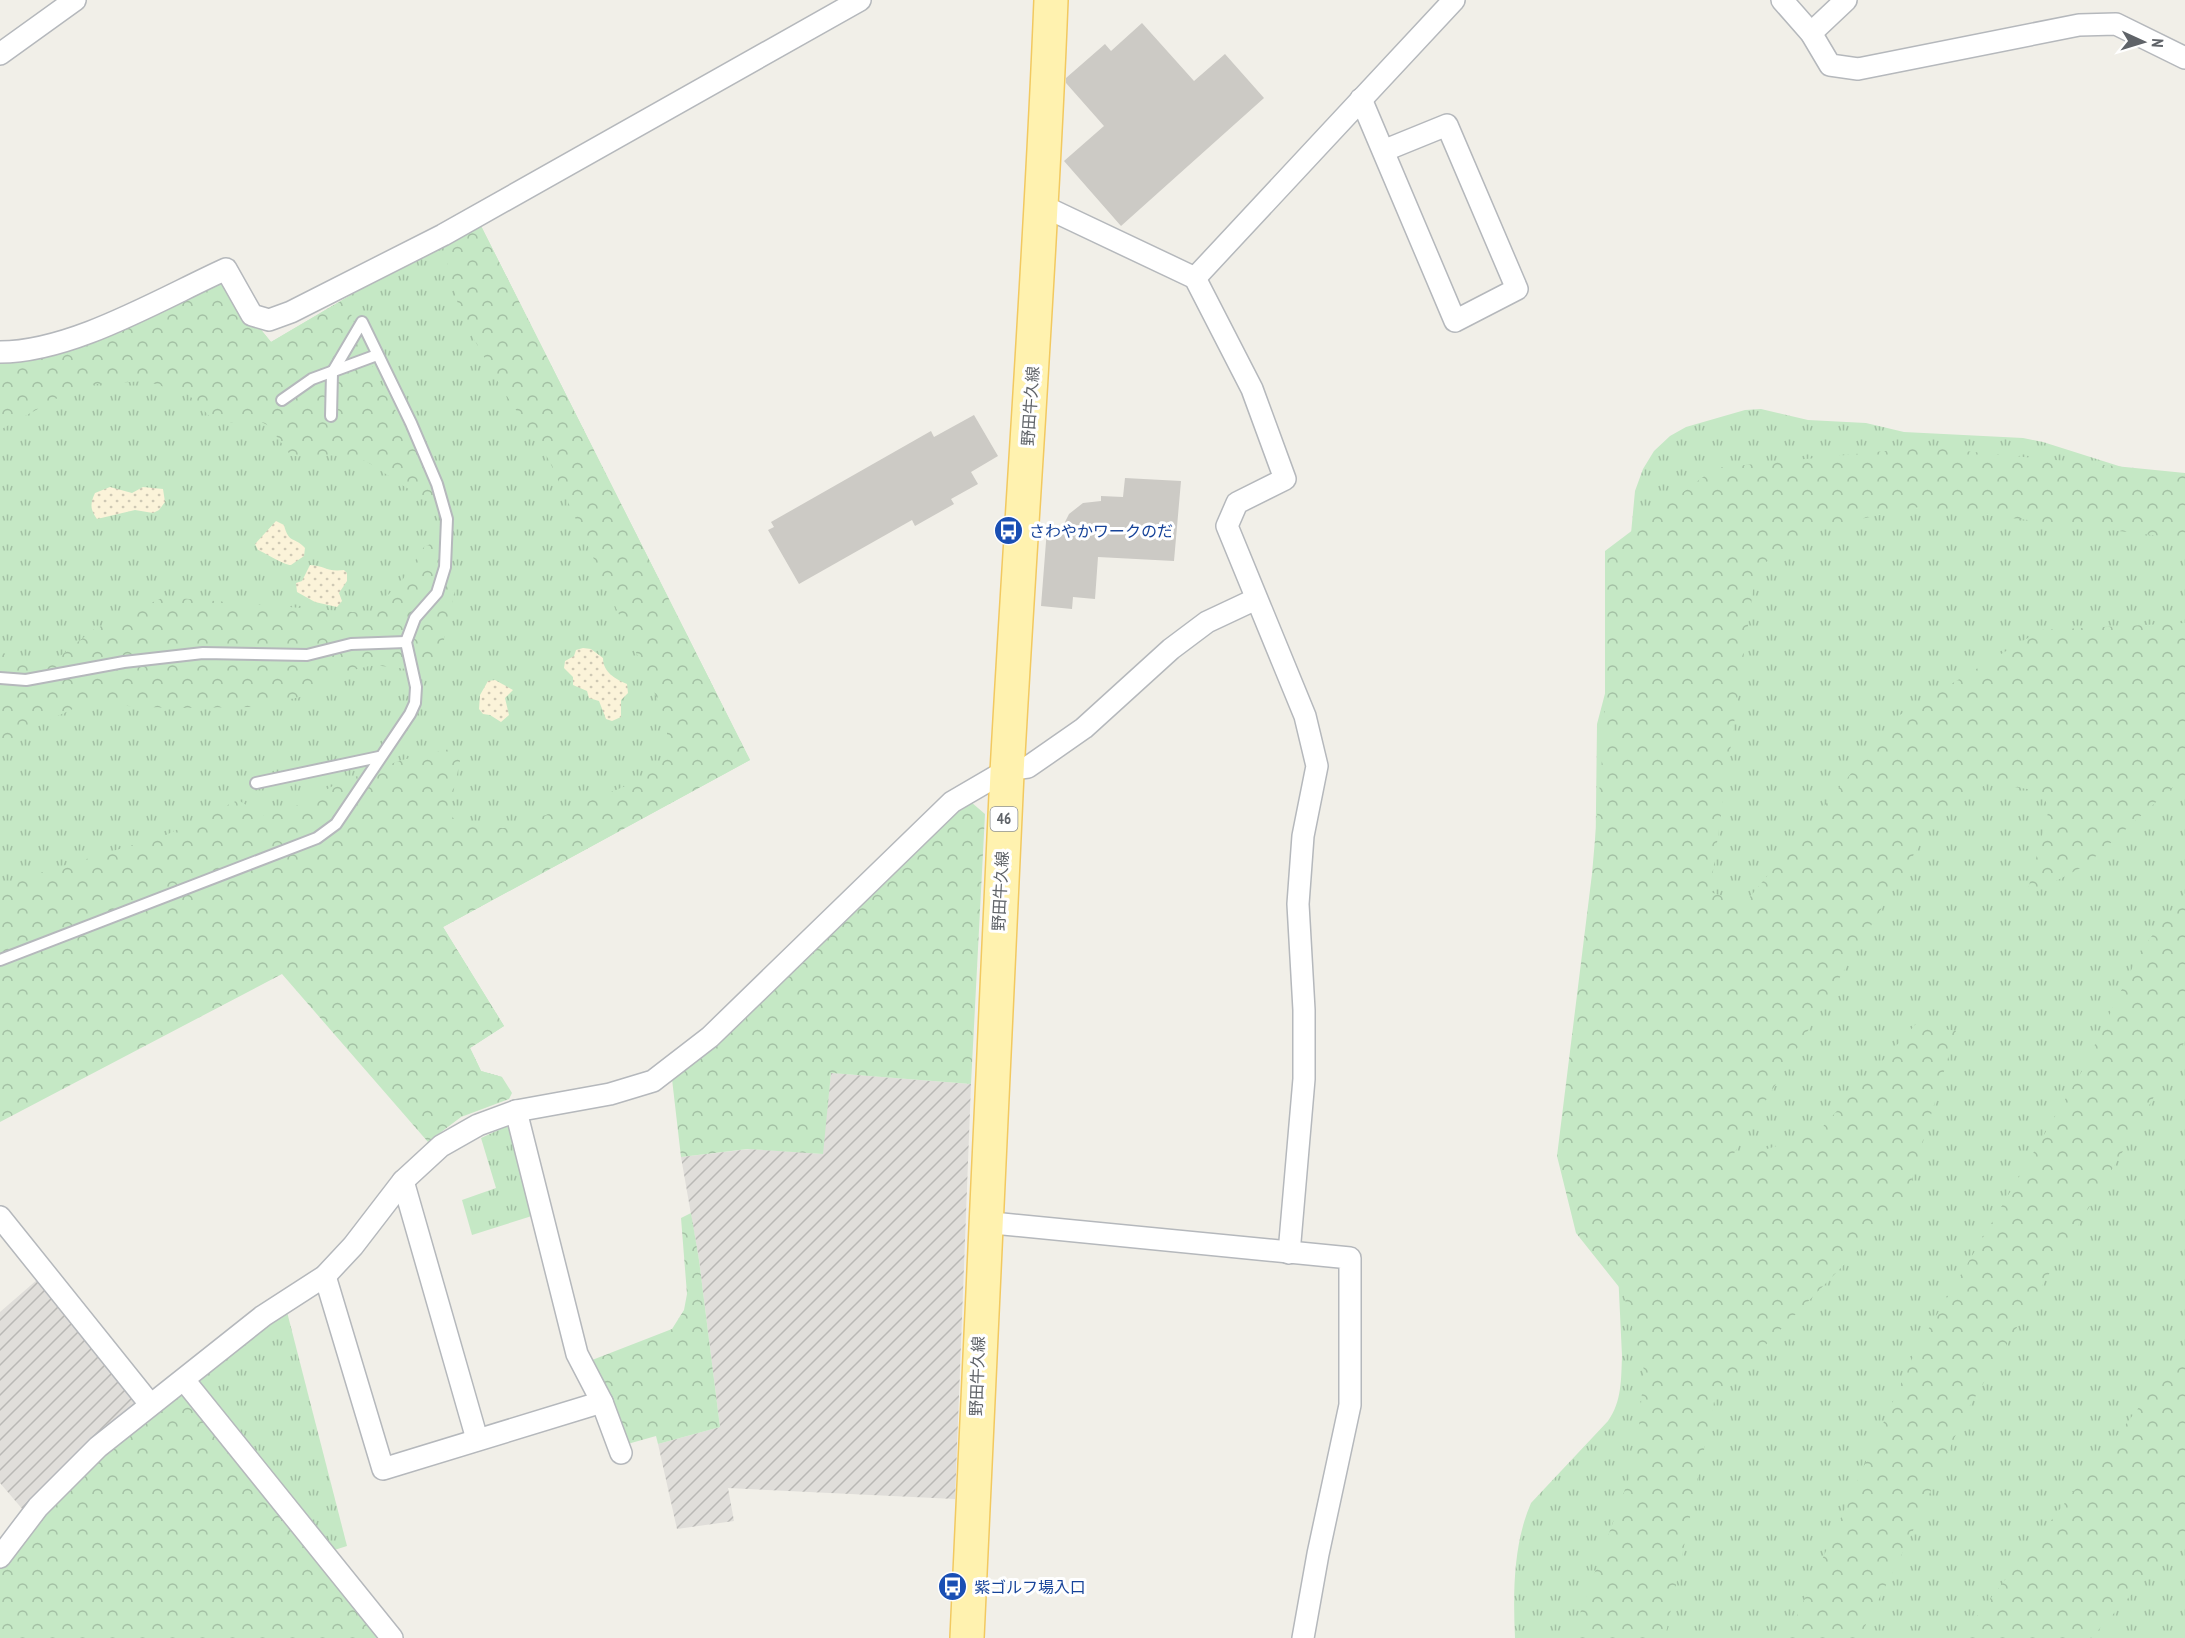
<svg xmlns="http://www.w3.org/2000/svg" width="2185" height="1638" viewBox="0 0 2185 1638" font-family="'PT Sans Narrow','Noto Sans JP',sans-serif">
	<defs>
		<pattern id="industrial-furrows" width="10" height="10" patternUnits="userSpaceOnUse" patternTransform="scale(1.5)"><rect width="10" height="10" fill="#e0deda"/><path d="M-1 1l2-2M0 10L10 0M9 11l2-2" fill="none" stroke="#b9b8b5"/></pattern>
		<pattern id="grass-tufts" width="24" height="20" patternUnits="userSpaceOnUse" patternTransform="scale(1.5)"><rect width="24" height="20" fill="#c5e8c5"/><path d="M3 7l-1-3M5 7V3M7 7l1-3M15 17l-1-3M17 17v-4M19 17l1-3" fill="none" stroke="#a3c0a4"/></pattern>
		<pattern id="forest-crowns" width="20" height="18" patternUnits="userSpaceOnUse" patternTransform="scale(1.5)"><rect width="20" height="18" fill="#c5e8c5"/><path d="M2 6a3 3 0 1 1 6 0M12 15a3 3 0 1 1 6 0" fill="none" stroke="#a3c0a4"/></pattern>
		<pattern id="sand-dots" width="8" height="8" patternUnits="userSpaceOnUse" patternTransform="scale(1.5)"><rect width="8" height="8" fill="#fbf3d9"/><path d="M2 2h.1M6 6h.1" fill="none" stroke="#cec8b4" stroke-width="1.8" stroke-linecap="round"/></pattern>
	</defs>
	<rect width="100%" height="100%" fill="#f1efe8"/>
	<g fill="url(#industrial-furrows)">
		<path d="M 831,1073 L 971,1084 L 955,1499 L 728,1488 L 734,1521 L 677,1529 L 658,1444 L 720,1427 L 699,1260 L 681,1157 L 751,1149 L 822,1154 Z"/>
		<path d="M 38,1279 L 140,1402 L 24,1511 L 0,1483 L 0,1312 Z"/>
	</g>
	<g fill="url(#grass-tufts)">
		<path d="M 478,220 L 750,760 L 443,927 L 504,1026 L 470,1048 L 481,1071 L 502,1077 L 426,1110 L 241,875 L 0,984 L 0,355 L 221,280 L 271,342 Z"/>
		<path d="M 1761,409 L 1808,420 L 1866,423 L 1904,432 L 2023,438 L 2043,442 L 2185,487 L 2185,1638 L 1515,1638 C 1513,1594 1513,1544 1531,1503 L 1608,1421 C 1622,1401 1621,1380 1622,1356 L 1610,1102 L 1595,893 L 1597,724 L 1622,629 L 1635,491 L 1643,469 L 1654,451 L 1670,436 L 1686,427 L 1745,410 Z"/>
		<path d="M 507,1126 L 513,1130 L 535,1215 L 472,1235 L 462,1200 L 496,1188 L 481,1138 Z"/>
		<path d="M 286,1308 L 347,1546 L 325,1553 L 190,1384 Z"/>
	</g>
	<g fill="url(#forest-crowns)">
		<path d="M 478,220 L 750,760 L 443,927 L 504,1026 L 470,1048 L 481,1071 L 502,1077 L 512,1093 L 509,1099 L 461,1117 L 428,1142 L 282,974 L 0,1122 L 0,885 L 166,835 L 238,800 L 264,816 L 301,804 L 338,783 L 402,760 L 454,748 L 460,761 L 449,812 L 459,826 L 505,828 L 587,802 L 635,782 L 660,764 L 669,751 L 665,716 L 549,460 L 501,387 L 461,316 L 442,242 Z"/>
		<path d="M 221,280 L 271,342 L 346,298 C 359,343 380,384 404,425 C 416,446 425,470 436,493 L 433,498 C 408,494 389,474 367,462 C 346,452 314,457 291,456 L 269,426 L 254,418 L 218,425 L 189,395 L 146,381 L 81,385 L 0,430 L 0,355 Z"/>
		<path d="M 1925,447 L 2185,473 L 2185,539 L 1919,507 L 1816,528 L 1756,569 L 1710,892 L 1745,903 L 1898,716 L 2041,630 L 2185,623 L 2185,776 L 2086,865 L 2026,897 L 2049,809 L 2041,791 L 1988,783 L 1937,816 L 1730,1160 L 1816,1134 L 1916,1024 L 1956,1031 L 1905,1202 L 1715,1397 L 1665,1638 L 1571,1638 L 1636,1459 L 1644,1370 L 1623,1292 L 1576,1233 L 1557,1156 L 1592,874 L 1605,725 L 1605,551 L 1715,468 Z"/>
		<path d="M 439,540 L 455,589 L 439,663 L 424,671 L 373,665 L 338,674 L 310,695 L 252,707 L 171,708 L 84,704 L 22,732 L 0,746 L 0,651 L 22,663 L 55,660 L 93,630 L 164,597 L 365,613 L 373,611 L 403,579 L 424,547 Z"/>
		<path d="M 971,802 L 985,814 L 971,1084 L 831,1073 L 823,1154 L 748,1149 L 681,1157 L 672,1079 L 951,813 Z"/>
		<path d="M 2185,893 L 2185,1041 L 2132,1136 L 1966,1412 L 1907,1544 L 1859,1638 L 1787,1638 L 1916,1350 L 2082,1071 L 2141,950 Z"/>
		<path d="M 691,1213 L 699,1260 L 720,1427 L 658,1444 L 656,1436 L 624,1445 L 587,1362 L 672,1329 L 684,1310 L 687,1294 L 681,1218 Z"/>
		<path d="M 2185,1348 L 2185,1537 L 2091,1638 L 1960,1638 Z"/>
		<path d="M 182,1390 L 366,1623 L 377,1638 L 0,1638 L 0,1567 L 31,1528 L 95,1464 Z"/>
	</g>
	<g fill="url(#sand-dots)">
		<path d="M 110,487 L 132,493 L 143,487 L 163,489 L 165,502 L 159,510 L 153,513 L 135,510 L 97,519 C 90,509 90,504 95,493 Z"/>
		<path d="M 276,521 L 284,525 C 289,545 295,536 305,548 L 304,556 L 291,565 C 284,565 267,554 258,550 L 255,544 Z"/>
		<path d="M 310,565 C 326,566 326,572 344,570 L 347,573 L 347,581 L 339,593 L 342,601 L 337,607 L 315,602 L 297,592 L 296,583 L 302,581 Z"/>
		<path d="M 583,648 L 591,649 L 603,658 C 603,672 615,679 627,684 L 628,693 L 621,700 L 621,717 L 612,721 L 606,719 L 599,701 L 589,698 L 587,691 L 573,685 L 573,677 L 564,668 L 565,661 L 574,656 L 576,650 Z"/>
		<path d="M 495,680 L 513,690 L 505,698 L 509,715 L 501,722 L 490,715 L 483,714 L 479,709 L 480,695 L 488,681 Z"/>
	</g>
	<g fill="#cccac5">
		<path d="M 1142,23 L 1194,81 L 1225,54 L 1264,98 L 1121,226 L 1064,161 L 1104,126 L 1066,83 L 1066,78 L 1105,44 L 1111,51 Z"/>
		<path d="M 974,415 L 998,456 L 971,472 L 978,484 L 951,499 L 954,504 L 915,526 L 912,520 L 799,584 L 768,530 L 774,527 L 771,522 L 931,431 L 934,437 Z"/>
		<path d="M 1125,478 L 1181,481 L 1174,561 L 1098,557 L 1095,599 L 1073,597 L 1072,609 L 1041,606 L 1047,529 L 1061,530 L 1069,514 L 1083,503 L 1101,501 L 1101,496 L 1123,497 Z"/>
	</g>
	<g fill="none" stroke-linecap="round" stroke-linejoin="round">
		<defs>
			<g id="lane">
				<path d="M 282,400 L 312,379 L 377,355"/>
				<path d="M 0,678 L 26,680 L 124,662 L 203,653 L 307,655 L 351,644 L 406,642"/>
				<path d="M 256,783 L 379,757"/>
				<path d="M 0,960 L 317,838 L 336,824 L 410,714 L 415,703 L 416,687 L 406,642 L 415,618 L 437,593 L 445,567 L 447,519 L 437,484 L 411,423 L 362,322 L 332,373 L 331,416"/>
			</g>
			<g id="street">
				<path d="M 1782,0 L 1811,33 L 1830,65 L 1858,69 L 2079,25 L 2116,24 L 2185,58"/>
				<path d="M 1811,33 L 1846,0"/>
				<path d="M 0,54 L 75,0"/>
				<path d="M 1361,99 L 1455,321 L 1517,289 L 1447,125 L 1383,151"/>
				<path d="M 1043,206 L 1195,278 L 1252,389 L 1285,479 L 1237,503 L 1227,526 L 1305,716 L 1317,766 L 1303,836 L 1298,904 L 1304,1010 L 1304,1079 L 1289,1253"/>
				<path d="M 1195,278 L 1454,0"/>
				<path d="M 0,352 C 72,352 160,299 226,269 L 252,315 L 269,320 L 291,312 L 443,235 L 860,0"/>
				<path d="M 516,1111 L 577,1354 L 602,1402 L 621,1453"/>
				<path d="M 403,1181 L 477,1439"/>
				<path d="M 0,1217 L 150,1404"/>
				<path d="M 983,1222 L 1350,1258 L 1350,1405 L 1318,1554 L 1303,1638"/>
				<path d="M 325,1276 L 383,1469 L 602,1402"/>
				<path d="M 184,1380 L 392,1638"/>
				<path d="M 0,1557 L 38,1507 L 98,1447 L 263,1316 L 325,1276 L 353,1246 L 403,1181 L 441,1146 L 478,1125 L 516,1111 L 610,1094 L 653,1081 L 710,1037 L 952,802 L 1007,770 L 1028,767 L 1084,728 L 1171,649 L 1207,622 L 1256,599"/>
			</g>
			<path id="primary" d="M 967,1638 C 978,1350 991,1062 1007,773 C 1021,516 1041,258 1051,0"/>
		</defs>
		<use href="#lane" stroke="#b5b8bc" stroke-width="14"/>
		<use href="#street" stroke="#b5b8bc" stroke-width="24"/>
		<use href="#primary" stroke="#f2c960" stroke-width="36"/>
		<use href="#lane" stroke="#fff" stroke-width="10"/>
		<use href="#street" stroke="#fff" stroke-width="21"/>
		<use href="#primary" stroke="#fff2af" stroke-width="33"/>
	</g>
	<defs>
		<symbol id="bus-disc" viewBox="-11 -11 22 22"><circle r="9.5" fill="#1a4fb4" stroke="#fff"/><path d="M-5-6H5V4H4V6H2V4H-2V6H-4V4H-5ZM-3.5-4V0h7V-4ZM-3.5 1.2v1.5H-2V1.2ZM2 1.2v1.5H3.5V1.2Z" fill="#fff"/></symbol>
	</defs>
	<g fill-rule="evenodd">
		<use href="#bus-disc" x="992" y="514" width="33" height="33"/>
		<use href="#bus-disc" x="936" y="1570" width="33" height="33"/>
	</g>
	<g text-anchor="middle" stroke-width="6" stroke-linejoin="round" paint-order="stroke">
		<rect fill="#fff" stroke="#8f9295" stroke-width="1.5" x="990.5" y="807" width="27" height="24" rx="4.5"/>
		<g font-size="15" font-weight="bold" fill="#5f6368">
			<text x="1004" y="824">46</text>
		</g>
		<g font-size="16" fill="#5f6368" stroke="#fff">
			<text transform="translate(1030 406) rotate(-86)" y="6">野田牛久線</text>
			<text transform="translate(1000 891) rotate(-87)" y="6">野田牛久線</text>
			<text transform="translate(977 1376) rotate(-88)" y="6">野田牛久線</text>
		</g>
		<g font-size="16" fill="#164399" stroke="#fff" text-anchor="start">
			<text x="1029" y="537">さわやかワークのだ</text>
			<text x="974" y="1593">紫ゴルフ場入口</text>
		</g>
	</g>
	<g transform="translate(2143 42) rotate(94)" stroke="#ffffff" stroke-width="4.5" paint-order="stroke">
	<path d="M0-4.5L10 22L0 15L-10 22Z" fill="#5f6368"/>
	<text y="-9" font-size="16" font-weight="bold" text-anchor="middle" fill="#5f6368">N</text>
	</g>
</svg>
